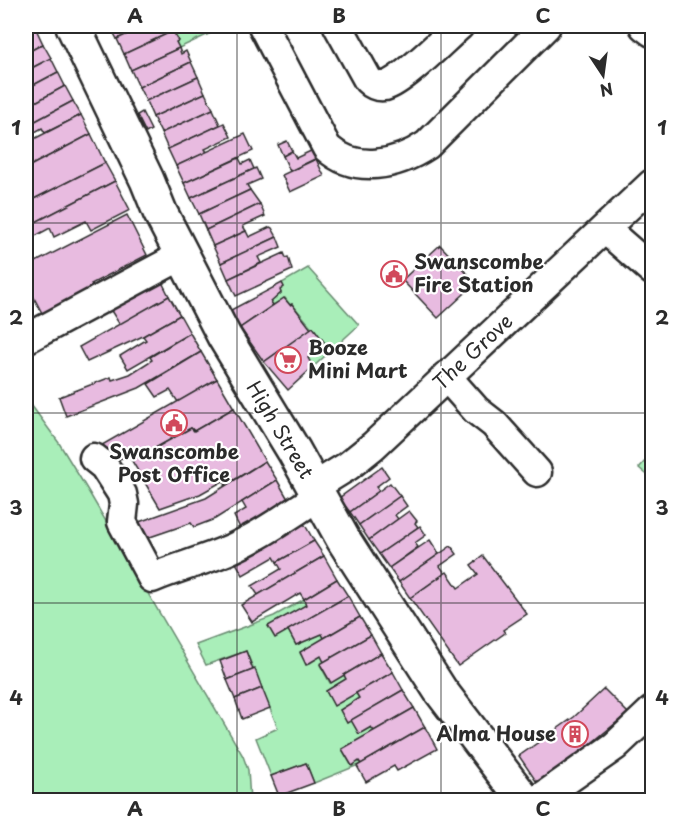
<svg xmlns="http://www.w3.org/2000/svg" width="678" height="826" viewBox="0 0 678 826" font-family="'Playpen Sans',sans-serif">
	<rect width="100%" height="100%" fill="#fff"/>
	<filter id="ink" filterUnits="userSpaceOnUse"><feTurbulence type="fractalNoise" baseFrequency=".0167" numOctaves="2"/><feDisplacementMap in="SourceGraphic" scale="12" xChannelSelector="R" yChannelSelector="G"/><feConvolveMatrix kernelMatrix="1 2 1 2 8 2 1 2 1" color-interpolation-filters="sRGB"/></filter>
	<g filter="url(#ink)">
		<g fill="#a9eeb9" stroke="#6a8c72" stroke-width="1.5">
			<path d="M 171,26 L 226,26 L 179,48 L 176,42 L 178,40 Z"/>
			<path d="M 308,268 L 359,325 L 313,367 L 308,358 L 324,342 L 292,304 L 290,305 L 285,298 L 273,305 L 271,302 L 281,293 L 280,290 L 284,287 L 282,283 Z"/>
			<path d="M 26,398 L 59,443 L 90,494 L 243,756 L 248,770 L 250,800 L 26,800 Z"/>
			<path d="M 652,453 L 652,479 L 639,468 Z"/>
			<path d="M 304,599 L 306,605 L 269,626 L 288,630 L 296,645 L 322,634 L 324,638 L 300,653 L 307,665 L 321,656 L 324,662 L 320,665 L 330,683 L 344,675 L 346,679 L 326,691 L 334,705 L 356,693 L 359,698 L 340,710 L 347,723 L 351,720 L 359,734 L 371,727 L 374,731 L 342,749 L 351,765 L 359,762 L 361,764 L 314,783 L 306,763 L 271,776 L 256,738 L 278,728 L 246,651 L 206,665 L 196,645 L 274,616 Z"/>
		</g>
		<g fill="#e8bbe0" stroke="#2b2b2b" stroke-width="1.5">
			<path d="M 110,26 L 145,26 L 117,39 Z"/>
			<path d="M 145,26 L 171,26 L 173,31 L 124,54 L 117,39 Z"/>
			<path d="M 212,26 L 226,26 L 215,31 Z"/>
			<path d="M 36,29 L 43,44 L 26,53 L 26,34 Z"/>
			<path d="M 173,31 L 178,41 L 176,42 L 179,48 L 131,70 L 124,54 Z"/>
			<path d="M 43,44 L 51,58 L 26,71 L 26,53 Z"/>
			<path d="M 179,48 L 181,54 L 186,51 L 191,62 L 139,87 L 131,70 Z"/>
			<path d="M 51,58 L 58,72 L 26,89 L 26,71 Z"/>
			<path d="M 191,62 L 198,77 L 146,101 L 139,87 Z"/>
			<path d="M 58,72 L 65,86 L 30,105 L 28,100 L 26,101 L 26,89 Z"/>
			<path d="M 198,77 L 205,93 L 153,117 L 146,101 Z"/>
			<path d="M 65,86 L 73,101 L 26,126 L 26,114 L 33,110 L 30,105 Z"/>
			<path d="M 205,93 L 213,109 L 161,133 L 153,117 Z"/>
			<path d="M 73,101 L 81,115 L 45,133 L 42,128 L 26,137 L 26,126 Z"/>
			<path d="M 213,109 L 220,125 L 168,149 L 161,133 Z"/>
			<path d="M 142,112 L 151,130 L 146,133 L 137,115 Z"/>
			<path d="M 81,115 L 91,134 L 28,167 L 26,162 L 26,143 Z"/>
			<path d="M 224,123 L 231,137 L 205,149 L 207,152 L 176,166 L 168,149 Z"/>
			<path d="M 91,134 L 105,163 L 26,203 L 26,168 Z"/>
			<path d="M 245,134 L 253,151 L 184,183 L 176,166 Z"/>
			<path d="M 287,141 L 292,151 L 283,156 L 278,145 Z"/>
			<path d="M 315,149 L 319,157 L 290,171 L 283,156 L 292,151 L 296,158 Z"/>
			<path d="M 239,158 L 242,164 L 250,160 L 254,169 L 191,198 L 184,183 Z"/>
			<path d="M 316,159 L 324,176 L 290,192 L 282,175 Z"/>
			<path d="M 105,163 L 115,181 L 36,222 L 26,203 Z"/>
			<path d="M 256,168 L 261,179 L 247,185 L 250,190 L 199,214 L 191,198 Z"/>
			<path d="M 115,181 L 130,210 L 91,230 L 86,221 L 54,237 L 50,228 L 26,241 L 26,227 Z"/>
			<path d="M 250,190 L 260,204 L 206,230 L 199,214 Z"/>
			<path d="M 260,204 L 265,216 L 243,226 L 246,231 L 213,246 L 206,230 Z"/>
			<path d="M 127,215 L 147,255 L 91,284 L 94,289 L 43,315 L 32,294 L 26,297 L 26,267 Z"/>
			<path d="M 270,227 L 272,228 L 277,237 L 221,263 L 213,246 L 246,231 L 249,237 Z"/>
			<path d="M 277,237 L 281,247 L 258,257 L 261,263 L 228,279 L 221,263 Z"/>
			<path d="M 440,245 L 476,283 L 438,318 L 402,280 Z"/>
			<path d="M 284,253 L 286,258 L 288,257 L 292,270 L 236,296 L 228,279 Z"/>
			<path d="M 160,278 L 169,296 L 120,325 L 108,306 Z"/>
			<path d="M 282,283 L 284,287 L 280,290 L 281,293 L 271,302 L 273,305 L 240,328 L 229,311 Z"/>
			<path d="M 169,296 L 180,315 L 143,336 L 87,362 L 79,347 Z"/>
			<path d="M 284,298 L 290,305 L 292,304 L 311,329 L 264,362 L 240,328 Z"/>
			<path d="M 180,315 L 190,333 L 128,369 L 120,356 L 146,340 L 143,336 Z"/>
			<path d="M 313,327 L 324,342 L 308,358 L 313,367 L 288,390 L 264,362 Z"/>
			<path d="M 190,333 L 201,352 L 139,388 L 66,416 L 59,397 L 111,377 L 112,380 L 130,374 L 152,360 L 150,357 Z"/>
			<path d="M 201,352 L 217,379 L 178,402 L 170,390 L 157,397 L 148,384 Z"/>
			<path d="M 217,379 L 234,408 L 194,431 L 191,428 L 152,450 L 111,461 L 102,445 Z"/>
			<path d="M 234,408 L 265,461 L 226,485 L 223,481 L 200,494 L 160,508 L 129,456 L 152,450 L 191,428 L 194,431 Z"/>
			<path d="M 265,461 L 277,480 L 215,519 L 194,527 L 191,523 L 147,538 L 139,522 L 206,498 Z"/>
			<path d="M 382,467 L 389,477 L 376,487 L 379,491 L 350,512 L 339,498 Z"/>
			<path d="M 277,480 L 288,499 L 288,504 L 242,532 L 234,516 L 246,509 L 242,502 Z"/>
			<path d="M 390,483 L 400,496 L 359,525 L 350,512 Z"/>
			<path d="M 400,496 L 407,506 L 395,515 L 398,519 L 369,540 L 359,525 Z"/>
			<path d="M 409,511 L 417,521 L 415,523 L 418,527 L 379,554 L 369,540 Z"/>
			<path d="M 299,523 L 305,525 L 314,541 L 277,562 L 274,557 L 243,575 L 235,561 Z"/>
			<path d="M 420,526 L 426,535 L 415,543 L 418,547 L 389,568 L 379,554 Z"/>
			<path d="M 430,540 L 439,554 L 399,582 L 389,568 Z"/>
			<path d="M 314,541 L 324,556 L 258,595 L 252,586 L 281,569 L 277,562 Z"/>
			<path d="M 451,546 L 457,554 L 440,566 L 445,573 L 410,598 L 399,582 Z"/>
			<path d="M 324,556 L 337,579 L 304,599 L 300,593 L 252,622 L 241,605 Z"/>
			<path d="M 483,556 L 527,614 L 503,630 L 505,633 L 458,666 L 410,598 L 447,572 L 458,588 L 478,574 L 471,565 Z"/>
			<path d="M 337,579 L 348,596 L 275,638 L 268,626 L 306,605 L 304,599 Z"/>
			<path d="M 348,596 L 360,617 L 324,638 L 322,634 L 296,645 L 288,630 Z"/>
			<path d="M 360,617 L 371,635 L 324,662 L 321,656 L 306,665 L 300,652 Z"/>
			<path d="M 371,635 L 381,653 L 331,683 L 320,664 Z"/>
			<path d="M 246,651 L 253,670 L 227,680 L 220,661 Z"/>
			<path d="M 381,653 L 393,672 L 334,706 L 326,691 L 346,679 L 344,675 Z"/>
			<path d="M 255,669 L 262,688 L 235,699 L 227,680 Z"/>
			<path d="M 393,672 L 403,690 L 347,723 L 340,710 L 359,698 L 356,693 Z"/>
			<path d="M 262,688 L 270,708 L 242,719 L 235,699 Z"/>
			<path d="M 604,689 L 628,713 L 565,765 L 538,784 L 519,756 L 574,717 Z"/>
			<path d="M 403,690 L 414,708 L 374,731 L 371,727 L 359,734 L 351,720 Z"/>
			<path d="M 414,708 L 425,727 L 361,764 L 359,761 L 352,766 L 342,749 Z"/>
			<path d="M 425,727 L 437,749 L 397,771 L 394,766 L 366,782 L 357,766 Z"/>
			<path d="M 306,763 L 314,783 L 279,796 L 271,776 Z"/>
		</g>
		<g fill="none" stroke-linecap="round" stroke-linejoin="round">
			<defs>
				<g id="minor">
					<path d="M 263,26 L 327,148 C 356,174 397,165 427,145 L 546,26"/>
					<path d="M 338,26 L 368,80 C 373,85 378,87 385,86 C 403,81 444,39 459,26"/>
					<path d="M 644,26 L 652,32"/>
					<path d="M 605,229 L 652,270"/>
					<path d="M 26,339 L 183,255"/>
					<path d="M 446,376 L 476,410 L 494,424 L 537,472"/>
					<path d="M 94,458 L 104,466 L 122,494 L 124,504 L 122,522 L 152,578 C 176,568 202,561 226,551 C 259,537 289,515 319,496"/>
					<path d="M 314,487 L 348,466 L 373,446 L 652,184"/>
					<path d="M 538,800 L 615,746 L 652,711"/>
				</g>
				<path id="major" d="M 73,26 L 147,180 L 160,212 L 224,336 L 294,451 L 343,539 L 440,690 L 524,800"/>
			</defs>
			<use href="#minor" stroke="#2b2b2b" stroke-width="33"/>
			<use href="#major" stroke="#2b2b2b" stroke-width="38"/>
			<use href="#minor" stroke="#fff" stroke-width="28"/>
			<use href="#major" stroke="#fff" stroke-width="33"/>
		</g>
	</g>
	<path fill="none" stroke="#2b2b2b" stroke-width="1.5" stroke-opacity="0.55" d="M 237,26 L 237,800M 441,26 L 441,800M 26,223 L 652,223M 26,413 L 652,413M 26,603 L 652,603"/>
	<defs>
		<symbol id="civic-ring" viewBox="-11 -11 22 22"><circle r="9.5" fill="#fff" stroke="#d1495b" stroke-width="1.5"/><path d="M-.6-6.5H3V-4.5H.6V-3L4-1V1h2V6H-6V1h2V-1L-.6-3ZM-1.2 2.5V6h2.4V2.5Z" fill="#d1495b"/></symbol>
		<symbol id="supermarket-ring" viewBox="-11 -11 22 22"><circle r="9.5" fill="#fff" stroke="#d1495b" stroke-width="1.5"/><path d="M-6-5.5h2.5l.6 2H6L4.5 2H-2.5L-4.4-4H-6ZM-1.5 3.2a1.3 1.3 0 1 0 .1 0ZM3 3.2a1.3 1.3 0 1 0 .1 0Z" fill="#d1495b"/></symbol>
		<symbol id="building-ring" viewBox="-11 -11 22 22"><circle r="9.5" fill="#fff" stroke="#d1495b" stroke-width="1.5"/><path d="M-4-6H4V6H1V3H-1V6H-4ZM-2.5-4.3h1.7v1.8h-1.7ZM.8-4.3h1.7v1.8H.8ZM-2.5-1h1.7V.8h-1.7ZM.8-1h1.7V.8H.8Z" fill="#d1495b"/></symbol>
	</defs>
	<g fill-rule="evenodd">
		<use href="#civic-ring" x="379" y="259" width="30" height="30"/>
		<use href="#supermarket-ring" x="273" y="345" width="30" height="30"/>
		<use href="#civic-ring" x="159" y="408" width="30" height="30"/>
		<use href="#building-ring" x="560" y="719" width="30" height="30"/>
	</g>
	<g text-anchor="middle" stroke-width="4.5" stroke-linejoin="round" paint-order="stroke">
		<g font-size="20" font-weight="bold" fill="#2b2b2b" stroke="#fff" text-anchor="start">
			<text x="414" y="269">Swanscombe<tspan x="414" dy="23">Fire Station</tspan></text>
			<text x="308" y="355">Booze<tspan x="308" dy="23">Mini Mart</tspan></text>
			<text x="174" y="459" text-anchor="middle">Swanscombe<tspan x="174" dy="23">Post Office</tspan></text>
			<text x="556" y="741" text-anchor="end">Alma House</text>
		</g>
		<g font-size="20" fill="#2b2b2b" stroke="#fff">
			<text transform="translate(473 352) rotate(-43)" y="7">The Grove</text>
			<text transform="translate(280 430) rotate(59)" y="7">High Street</text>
		</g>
	</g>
	<rect width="678" height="826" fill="none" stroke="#fff" stroke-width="66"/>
	<g transform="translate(603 75) rotate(167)" stroke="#ffffff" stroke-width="4.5" paint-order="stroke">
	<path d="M0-4.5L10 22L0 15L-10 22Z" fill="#2b2b2b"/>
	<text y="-9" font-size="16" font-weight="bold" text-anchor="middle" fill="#2b2b2b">N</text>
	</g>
	<rect x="33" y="33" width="612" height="760" fill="none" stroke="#2b2b2b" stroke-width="2"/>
	<g font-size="20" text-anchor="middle" font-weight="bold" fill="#2b2b2b">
		<text x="135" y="23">A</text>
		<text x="339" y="23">B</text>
		<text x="543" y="23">C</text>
		<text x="16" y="135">1</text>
		<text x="662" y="135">1</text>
		<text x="16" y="325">2</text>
		<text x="662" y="325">2</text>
		<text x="16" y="515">3</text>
		<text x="662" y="515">3</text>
		<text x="16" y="705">4</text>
		<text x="662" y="705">4</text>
		<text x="135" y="816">A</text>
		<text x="339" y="816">B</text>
		<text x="543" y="816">C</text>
	</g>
</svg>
